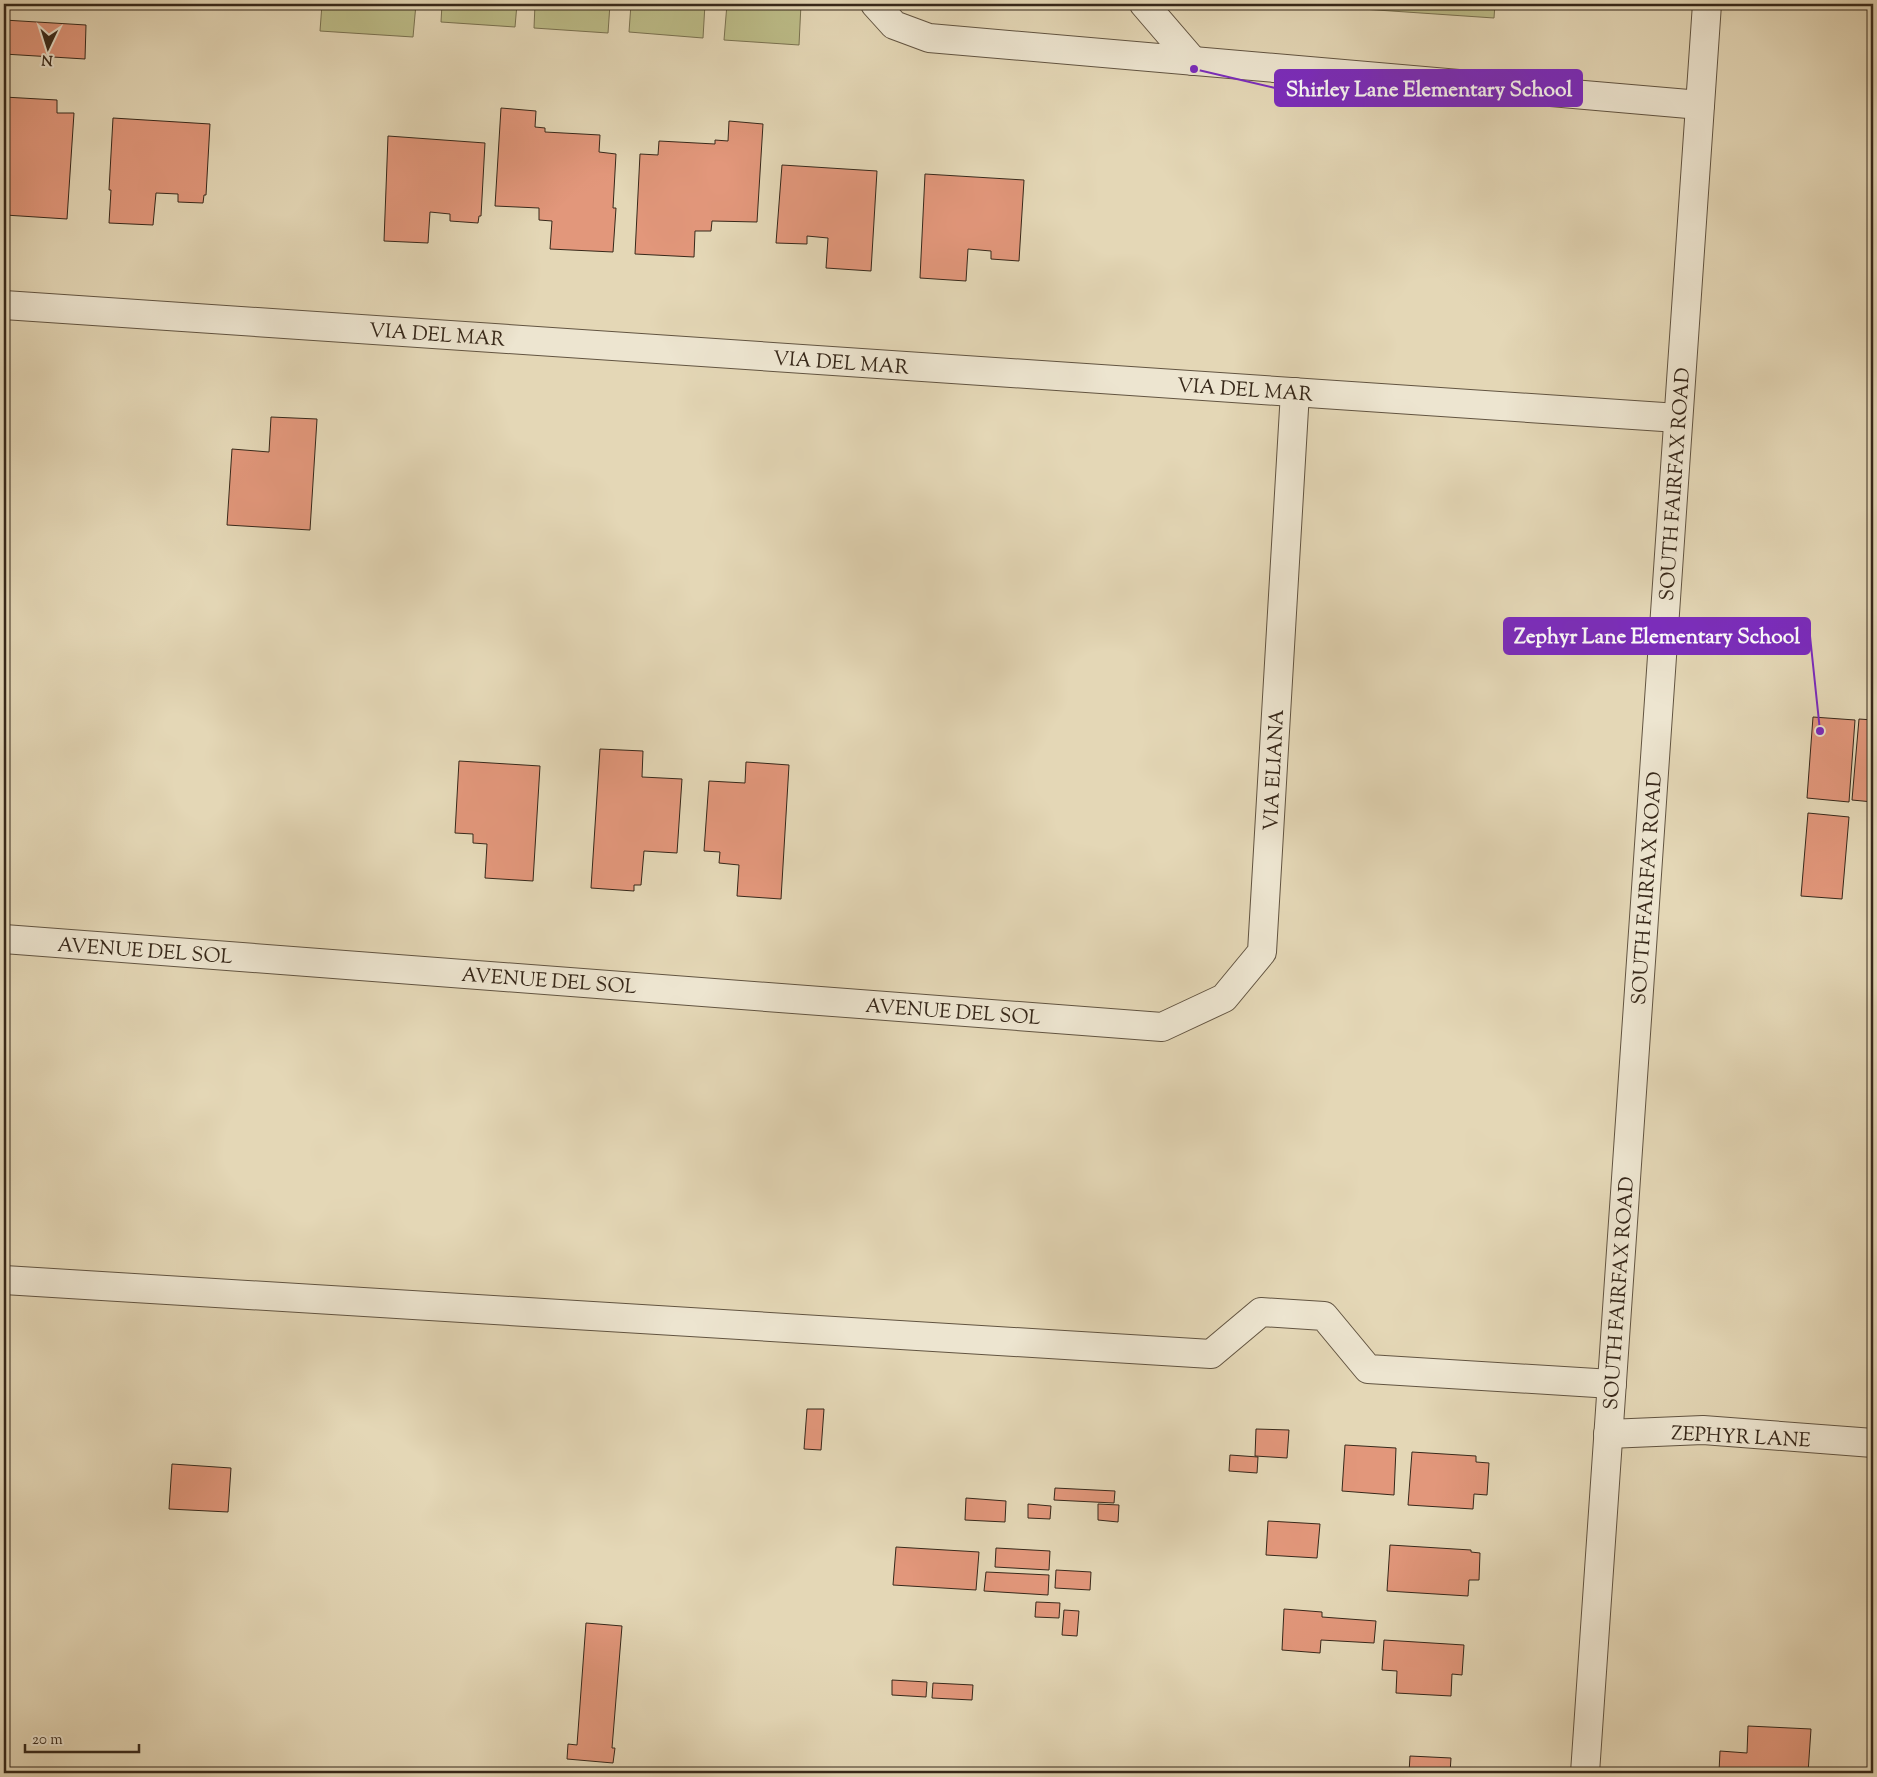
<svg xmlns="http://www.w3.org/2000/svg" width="1877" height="1777" viewBox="0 0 1877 1777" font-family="'Sorts Mill Goudy',serif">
	<rect width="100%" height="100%" fill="#e4d7b6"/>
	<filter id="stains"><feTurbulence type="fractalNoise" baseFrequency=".004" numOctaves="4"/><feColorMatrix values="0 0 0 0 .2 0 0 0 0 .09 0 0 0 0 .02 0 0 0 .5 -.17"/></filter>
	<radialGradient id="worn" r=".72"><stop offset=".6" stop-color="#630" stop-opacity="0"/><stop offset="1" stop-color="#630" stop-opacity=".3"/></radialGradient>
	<g fill="#bcbc88" stroke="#7a7251">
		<path d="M 322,4 L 416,4 L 413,37 L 320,31 Z"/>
		<path d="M 442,4 L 517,4 L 515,27 L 441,22 Z"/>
		<path d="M 535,4 L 610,4 L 608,33 L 534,28 Z"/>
		<path d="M 631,4 L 705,4 L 703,38 L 629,32 Z"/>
		<path d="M 727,4 L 801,4 L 799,45 L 724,40 Z"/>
		<path d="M 1289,4 L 1495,4 L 1494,18 Z"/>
	</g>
	<g fill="#e2977b" stroke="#37281a">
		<path d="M 4,20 L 86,25 L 85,59 L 4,54 Z"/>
		<path d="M 4,97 L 57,100 L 57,113 L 74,113 L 67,219 L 5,215 L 8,184 L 4,183 Z"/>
		<path d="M 501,108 L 536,111 L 535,127 L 545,128 L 545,132 L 600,135 L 599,152 L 616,154 L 613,208 L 616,208 L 613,252 L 550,249 L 552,221 L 539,220 L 539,208 L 495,206 Z"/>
		<path d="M 113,118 L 210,124 L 206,195 L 204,195 L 203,203 L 178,202 L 178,194 L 156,193 L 153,225 L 109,223 L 111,190 L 109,190 Z"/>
		<path d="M 729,121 L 763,124 L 757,222 L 712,221 L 711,231 L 695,231 L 694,257 L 635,254 L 640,154 L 658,155 L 659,141 L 715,144 L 715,140 L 728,141 Z"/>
		<path d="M 388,136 L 485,143 L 481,216 L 479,216 L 478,223 L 450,221 L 450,214 L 430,212 L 428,243 L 384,241 Z"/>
		<path d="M 782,165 L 877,171 L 871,271 L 826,268 L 828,238 L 807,236 L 807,244 L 776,243 Z"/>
		<path d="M 925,174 L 1024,180 L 1019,261 L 991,259 L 991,251 L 968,249 L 966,281 L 920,278 Z"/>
		<path d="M 271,417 L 317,419 L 310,530 L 227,525 L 232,449 L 269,452 Z"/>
		<path d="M 1813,717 L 1855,720 L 1849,802 L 1807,798 Z"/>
		<path d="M 1859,719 L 1873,720 L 1873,802 L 1852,800 Z"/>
		<path d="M 600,749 L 643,751 L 642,777 L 682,779 L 677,853 L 644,851 L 641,885 L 634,885 L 634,891 L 591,888 Z"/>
		<path d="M 459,761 L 540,766 L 533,881 L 485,878 L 487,844 L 473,843 L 473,834 L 455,833 Z"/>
		<path d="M 746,762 L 789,765 L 781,899 L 737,896 L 739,865 L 719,863 L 720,852 L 704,851 L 709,781 L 745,783 Z"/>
		<path d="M 1808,813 L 1849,817 L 1842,899 L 1801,896 Z"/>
		<path d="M 807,1409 L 824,1409 L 821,1450 L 804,1449 Z"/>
		<path d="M 1256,1429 L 1289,1430 L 1287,1458 L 1255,1456 Z"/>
		<path d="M 1345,1445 L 1396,1448 L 1394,1495 L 1342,1491 Z"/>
		<path d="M 1412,1452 L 1476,1456 L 1476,1462 L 1489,1463 L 1487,1495 L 1474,1494 L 1473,1509 L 1408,1505 Z"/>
		<path d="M 1230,1455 L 1258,1457 L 1257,1473 L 1229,1471 Z"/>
		<path d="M 172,1464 L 231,1468 L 228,1512 L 169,1509 Z"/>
		<path d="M 1055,1488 L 1115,1491 L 1114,1503 L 1054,1500 Z"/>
		<path d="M 966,1498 L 1006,1501 L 1005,1522 L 965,1520 Z"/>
		<path d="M 1028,1504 L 1051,1506 L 1050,1519 L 1028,1518 Z"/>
		<path d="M 1098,1504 L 1119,1505 L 1118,1522 L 1098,1520 Z"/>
		<path d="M 1268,1521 L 1320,1524 L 1317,1558 L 1266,1555 Z"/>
		<path d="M 1390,1545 L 1471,1550 L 1471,1552 L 1480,1553 L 1479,1580 L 1469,1580 L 1468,1596 L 1387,1591 Z"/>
		<path d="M 896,1547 L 979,1552 L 976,1590 L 893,1585 Z"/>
		<path d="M 996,1548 L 1050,1551 L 1049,1570 L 995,1567 Z"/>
		<path d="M 1056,1570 L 1091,1572 L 1090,1590 L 1055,1588 Z"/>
		<path d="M 986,1572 L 1049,1575 L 1048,1595 L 984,1591 Z"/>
		<path d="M 1036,1602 L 1060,1603 L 1059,1618 L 1035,1617 Z"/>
		<path d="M 1284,1609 L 1322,1612 L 1322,1617 L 1376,1621 L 1374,1643 L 1321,1640 L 1320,1653 L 1282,1650 Z"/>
		<path d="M 1064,1610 L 1079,1611 L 1077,1636 L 1062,1635 Z"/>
		<path d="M 586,1623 L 622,1626 L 612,1748 L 615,1748 L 613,1763 L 567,1759 L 568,1744 L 577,1745 Z"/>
		<path d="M 1384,1640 L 1464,1645 L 1462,1675 L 1452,1674 L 1451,1696 L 1396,1693 L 1397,1671 L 1382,1670 Z"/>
		<path d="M 892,1680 L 927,1682 L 926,1697 L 892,1695 Z"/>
		<path d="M 933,1683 L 973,1685 L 972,1700 L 932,1698 Z"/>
		<path d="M 1748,1726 L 1811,1729 L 1808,1773 L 1710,1773 L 1710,1771 L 1719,1772 L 1720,1751 L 1747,1753 Z"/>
		<path d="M 1410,1756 L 1451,1758 L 1450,1773 L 1409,1773 Z"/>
	</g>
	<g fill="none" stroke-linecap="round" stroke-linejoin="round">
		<defs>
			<g id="minor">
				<path d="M 875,4 L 894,25 L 929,38 L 1700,105"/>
				<path d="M 1144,4 L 1193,61"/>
				<path d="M 4,305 L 1678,418"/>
				<path d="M 4,939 L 1162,1027 L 1224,998 L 1262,952 L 1295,392"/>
				<path d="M 4,1280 L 1211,1354 L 1261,1312 L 1324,1316 L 1368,1369 L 1612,1384"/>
				<path d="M 1608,1434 L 1703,1430 L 1873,1443"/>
				<path d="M 1585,1773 L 1707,4"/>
			</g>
		</defs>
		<use href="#minor" stroke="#625441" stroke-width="30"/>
		<use href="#minor" stroke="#ede5d0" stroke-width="28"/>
	</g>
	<g text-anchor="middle" stroke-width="5" stroke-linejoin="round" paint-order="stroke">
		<g font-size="20" fill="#37281a" stroke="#ede5d0">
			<text transform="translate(437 334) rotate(4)" y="7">VIA DEL MAR</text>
			<text transform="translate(841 362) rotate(4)" y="7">VIA DEL MAR</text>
			<text transform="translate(1245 389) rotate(4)" y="7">VIA DEL MAR</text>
			<text transform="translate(1674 484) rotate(-86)" y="7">SOUTH FAIRFAX ROAD</text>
			<text transform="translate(1273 770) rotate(-87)" y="7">VIA ELIANA</text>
			<text transform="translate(1646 888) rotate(-86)" y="7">SOUTH FAIRFAX ROAD</text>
			<text transform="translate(145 950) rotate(4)" y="7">AVENUE DEL SOL</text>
			<text transform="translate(549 980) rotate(4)" y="7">AVENUE DEL SOL</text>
			<text transform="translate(953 1011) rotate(4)" y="7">AVENUE DEL SOL</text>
			<text transform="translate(1618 1293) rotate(-86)" y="7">SOUTH FAIRFAX ROAD</text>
			<text transform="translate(1741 1436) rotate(3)" y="7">ZEPHYR LANE</text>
		</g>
	</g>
	<path fill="none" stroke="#7b2cbf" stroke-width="2" d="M1194 69L1275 88M1820 731L1810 636"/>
	<g fill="#7b2cbf" stroke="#ede5d0" stroke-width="2">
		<circle cx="1194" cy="69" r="5"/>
		<circle cx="1820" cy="731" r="5"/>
	</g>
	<g fill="#7b2cbf" stroke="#7b2cbf" stroke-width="2">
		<rect x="1275" y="70" width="307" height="36" rx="5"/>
		<rect x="1504" y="618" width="306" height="36" rx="5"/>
	</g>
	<g font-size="21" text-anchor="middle" font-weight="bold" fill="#fff">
		<text x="1429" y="96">Shirley Lane Elementary School</text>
		<text x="1657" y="643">Zephyr Lane Elementary School</text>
	</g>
	<rect width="1877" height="1777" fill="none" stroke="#e4d7b6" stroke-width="20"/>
	<rect x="5" y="5" width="1867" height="1767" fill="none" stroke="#37281a" stroke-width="2.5"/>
	<rect x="10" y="10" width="1857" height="1757" fill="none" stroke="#37281a"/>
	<g transform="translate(48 48) rotate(184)" stroke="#ede5d0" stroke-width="4" paint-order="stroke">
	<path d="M0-4L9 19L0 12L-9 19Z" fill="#37281a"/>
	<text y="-8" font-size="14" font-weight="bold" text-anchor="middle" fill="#37281a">N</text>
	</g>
	<path d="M25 1744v8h114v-8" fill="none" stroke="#37281a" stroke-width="2.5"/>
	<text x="32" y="1744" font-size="15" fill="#37281a" stroke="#ede5d0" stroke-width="4" paint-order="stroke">20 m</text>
	<rect width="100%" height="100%" filter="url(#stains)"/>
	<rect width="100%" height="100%" fill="url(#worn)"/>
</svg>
